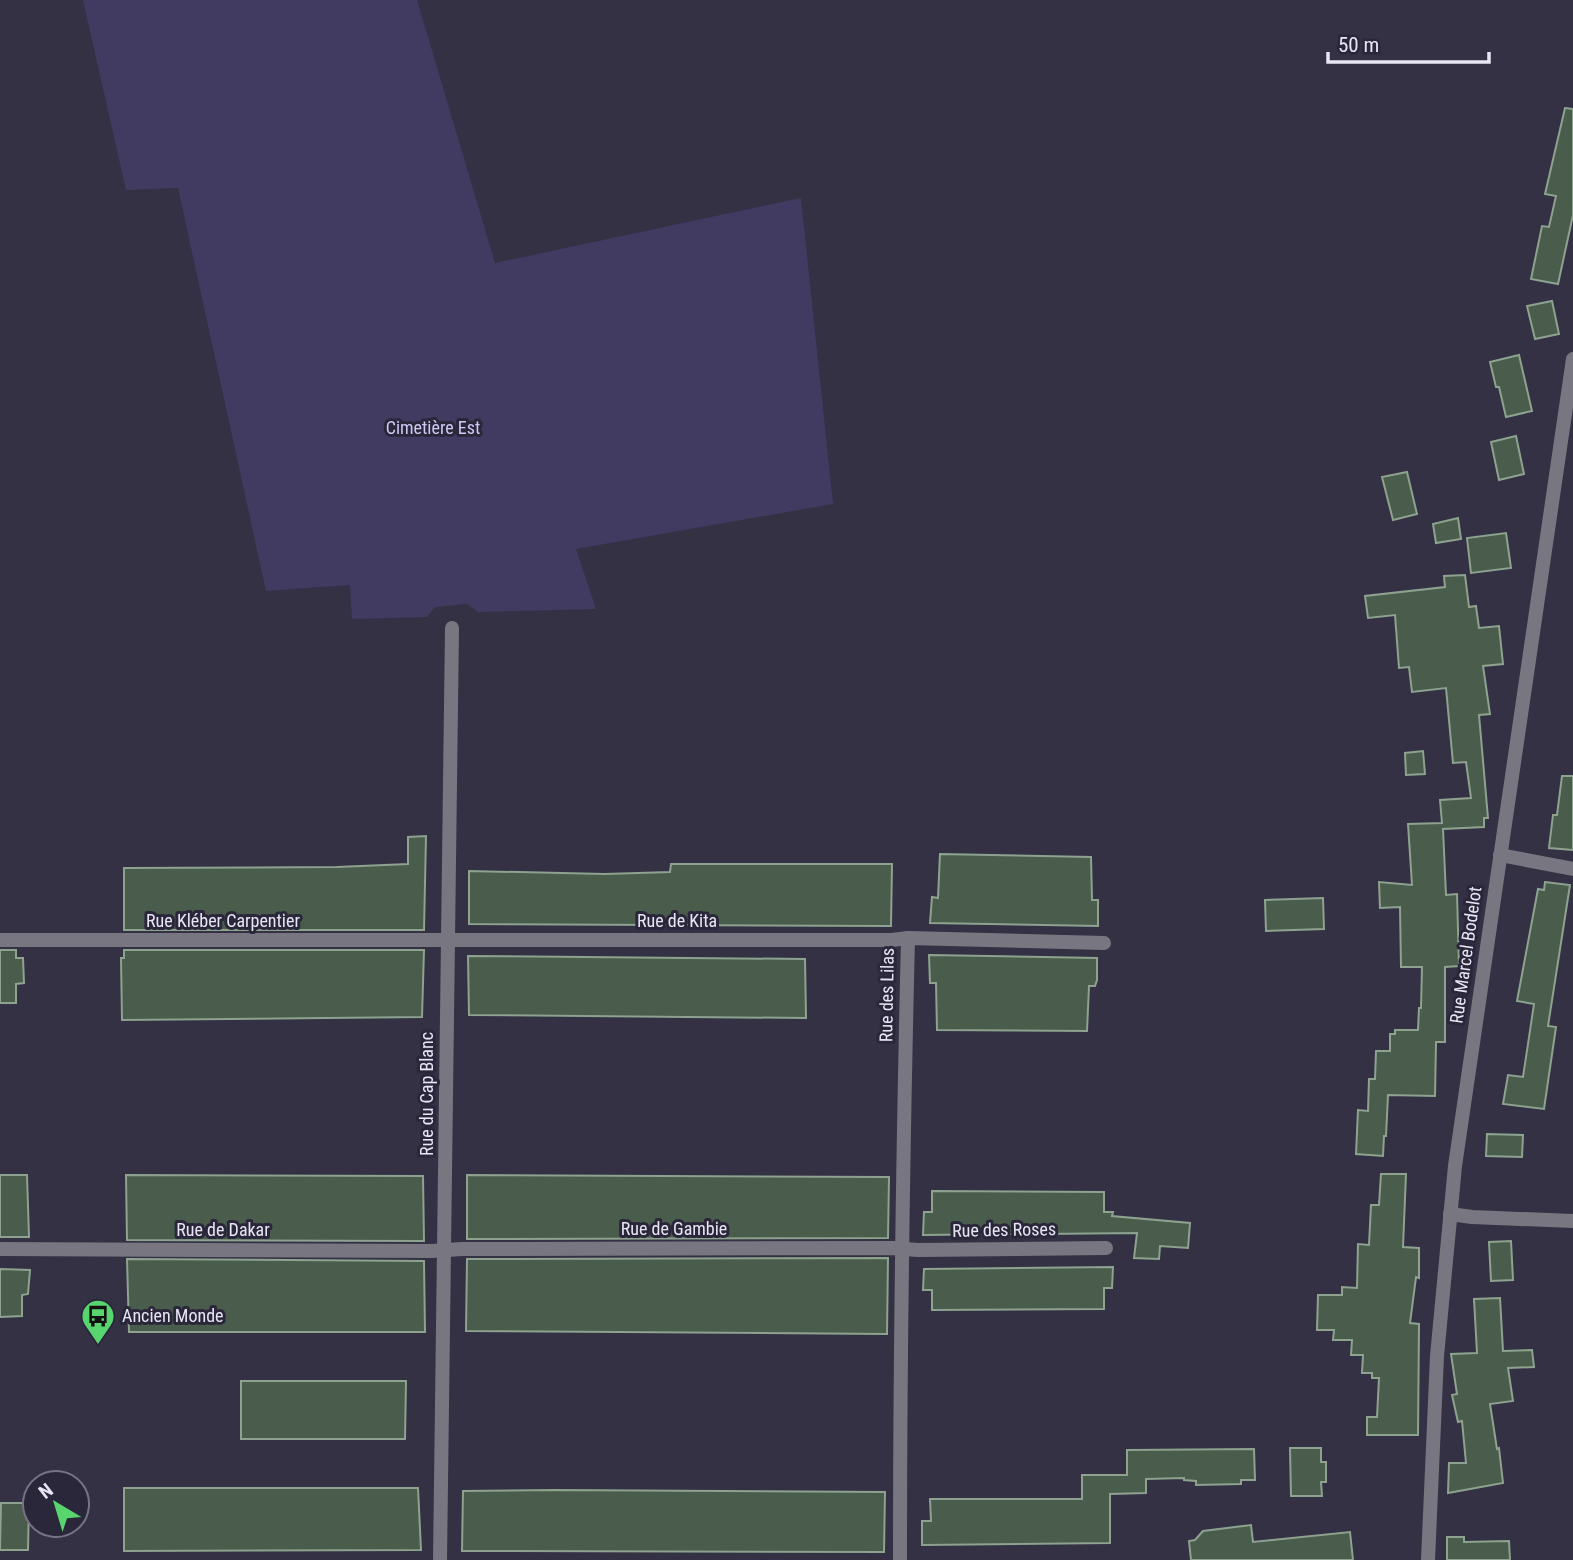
<svg xmlns="http://www.w3.org/2000/svg" width="1573" height="1560" viewBox="0 0 1573 1560" font-family="'Roboto Condensed',sans-serif">
	<rect width="100%" height="100%" fill="#343145"/>
	<path fill="#413a61" d="M 83,0 L 417,0 L 495,263 L 801,198 L 833,504 L 576,549 L 596,609 L 478,612 L 467,604 L 435,607 L 427,617 L 352,619 L 350,585 L 266,591 L 178,188 L 126,190 Z"/>
	<g fill="#4a5c4b" stroke="#8da28f" stroke-width="2">
		<path d="M 1565,108 L 1573,109 L 1573,215 L 1558,284 L 1531,279 L 1542,226 L 1549,227 L 1556,196 L 1545,194 Z"/>
		<path d="M 1552,301 L 1559,334 L 1535,339 L 1527,306 Z"/>
		<path d="M 1519,355 L 1532,411 L 1506,417 L 1499,387 L 1496,387 L 1490,362 Z"/>
		<path d="M 1516,436 L 1524,474 L 1499,480 L 1491,442 Z"/>
		<path d="M 1407,472 L 1417,514 L 1393,520 L 1382,477 Z"/>
		<path d="M 1458,518 L 1461,539 L 1436,543 L 1433,524 Z"/>
		<path d="M 1506,533 L 1511,568 L 1471,573 L 1467,538 Z"/>
		<path d="M 1465,575 L 1469,607 L 1476,606 L 1479,628 L 1499,626 L 1503,664 L 1483,666 L 1490,714 L 1479,715 L 1488,818 L 1484,818 L 1484,827 L 1443,829 L 1446,895 L 1457,894 L 1459,966 L 1445,967 L 1445,1042 L 1436,1042 L 1435,1096 L 1388,1095 L 1386,1136 L 1384,1136 L 1383,1156 L 1356,1154 L 1358,1110 L 1368,1111 L 1369,1079 L 1375,1079 L 1376,1051 L 1390,1051 L 1390,1034 L 1395,1034 L 1395,1030 L 1418,1030 L 1419,1008 L 1421,1008 L 1422,967 L 1401,967 L 1400,907 L 1380,908 L 1379,882 L 1412,885 L 1408,824 L 1442,823 L 1440,800 L 1471,798 L 1466,762 L 1453,763 L 1446,688 L 1412,692 L 1409,667 L 1399,668 L 1395,615 L 1368,618 L 1365,596 L 1445,587 L 1444,576 Z"/>
		<path d="M 1423,751 L 1425,774 L 1406,775 L 1405,753 Z"/>
		<path d="M 1562,776 L 1573,776 L 1573,850 L 1549,848 L 1553,815 L 1557,815 Z"/>
		<path d="M 426,836 L 424,930 L 124,930 L 124,868 L 337,867 L 408,864 L 408,837 Z"/>
		<path d="M 940,854 L 1091,857 L 1092,900 L 1098,900 L 1098,926 L 930,923 L 932,897 L 938,898 Z"/>
		<path d="M 671,864 L 892,864 L 891,926 L 469,924 L 469,871 L 605,874 L 670,872 Z"/>
		<path d="M 1545,882 L 1570,885 L 1548,1026 L 1556,1027 L 1544,1109 L 1503,1104 L 1508,1075 L 1523,1077 L 1534,1004 L 1517,1001 L 1538,889 L 1544,890 Z"/>
		<path d="M 1323,898 L 1324,929 L 1266,931 L 1265,900 Z"/>
		<path d="M 0,950 L 16,950 L 16,958 L 23,958 L 24,983 L 16,984 L 16,1003 L 0,1003 Z"/>
		<path d="M 124,950 L 424,950 L 422,1017 L 122,1020 L 121,958 L 124,958 Z"/>
		<path d="M 929,955 L 1097,958 L 1097,980 L 1095,986 L 1089,986 L 1087,1031 L 937,1030 L 936,983 L 930,983 Z"/>
		<path d="M 468,956 L 805,959 L 806,1018 L 469,1015 Z"/>
		<path d="M 1487,1134 L 1523,1135 L 1522,1157 L 1486,1156 Z"/>
		<path d="M 1381,1174 L 1406,1174 L 1403,1247 L 1419,1248 L 1419,1278 L 1416,1277 L 1410,1323 L 1419,1324 L 1418,1435 L 1367,1435 L 1367,1417 L 1377,1417 L 1379,1378 L 1372,1378 L 1372,1373 L 1362,1373 L 1363,1355 L 1351,1355 L 1352,1340 L 1333,1340 L 1334,1330 L 1317,1330 L 1318,1295 L 1342,1295 L 1342,1287 L 1357,1288 L 1358,1244 L 1369,1245 L 1371,1205 L 1379,1205 Z"/>
		<path d="M 0,1175 L 27,1175 L 29,1237 L 0,1237 Z"/>
		<path d="M 126,1175 L 423,1176 L 424,1241 L 127,1240 Z"/>
		<path d="M 467,1175 L 889,1177 L 888,1238 L 467,1239 Z"/>
		<path d="M 932,1191 L 1104,1192 L 1104,1212 L 1113,1212 L 1112,1216 L 1190,1223 L 1188,1248 L 1160,1246 L 1159,1259 L 1134,1258 L 1137,1233 L 923,1235 L 924,1212 L 932,1212 Z"/>
		<path d="M 1511,1241 L 1513,1280 L 1491,1281 L 1489,1242 Z"/>
		<path d="M 888,1258 L 887,1334 L 466,1331 L 467,1259 Z"/>
		<path d="M 127,1259 L 424,1261 L 425,1332 L 129,1332 Z"/>
		<path d="M 1113,1267 L 1112,1288 L 1104,1288 L 1104,1309 L 932,1310 L 932,1290 L 923,1290 L 924,1269 Z"/>
		<path d="M 0,1269 L 30,1270 L 28,1294 L 22,1295 L 22,1316 L 0,1317 Z"/>
		<path d="M 1500,1298 L 1503,1351 L 1532,1350 L 1534,1367 L 1508,1368 L 1513,1401 L 1490,1404 L 1497,1449 L 1499,1448 L 1503,1483 L 1448,1493 L 1449,1463 L 1466,1463 L 1462,1421 L 1458,1422 L 1452,1395 L 1457,1394 L 1451,1354 L 1477,1353 L 1474,1299 Z"/>
		<path d="M 241,1381 L 406,1381 L 405,1439 L 241,1439 Z"/>
		<path d="M 1290,1448 L 1321,1448 L 1321,1462 L 1326,1462 L 1326,1482 L 1321,1482 L 1322,1496 L 1291,1496 Z"/>
		<path d="M 1254,1449 L 1255,1480 L 1241,1480 L 1241,1484 L 1196,1485 L 1196,1481 L 1184,1480 L 1184,1478 L 1146,1479 L 1146,1493 L 1110,1494 L 1110,1543 L 922,1545 L 922,1521 L 931,1521 L 930,1499 L 1082,1499 L 1082,1475 L 1127,1475 L 1127,1450 Z"/>
		<path d="M 124,1488 L 418,1488 L 421,1550 L 124,1551 Z"/>
		<path d="M 554,1490 L 885,1492 L 884,1552 L 462,1551 L 463,1491 Z"/>
		<path d="M 1,1503 L 29,1503 L 28,1550 L 0,1550 Z"/>
		<path d="M 1251,1525 L 1253,1542 L 1350,1532 L 1353,1560 L 1191,1560 L 1189,1541 L 1195,1540 L 1203,1531 Z"/>
		<path d="M 1447,1537 L 1464,1537 L 1464,1542 L 1509,1541 L 1510,1560 L 1447,1560 Z"/>
	</g>
	<g fill="none" stroke-linecap="round" stroke-linejoin="round">
		<g stroke="#787781" stroke-width="14">
			<path d="M 1500,855 L 1573,869"/>
			<path d="M 0,940 L 892,940 L 908,938 L 1104,943"/>
			<path d="M 1450,1214 L 1472,1217 L 1573,1221"/>
			<path d="M 0,1249 L 432,1251 L 462,1249 L 893,1248 L 918,1250 L 1106,1248"/>
			<path d="M 440,1560 C 445,1249 446,938 452,628"/>
			<path d="M 900,1560 C 900,1353 903,1146 908,938"/>
			<path d="M 1428,1560 L 1437,1356 L 1455,1166 L 1573,359"/>
		</g>
	</g>
	<defs>
		<symbol id="bus-pin" viewBox="-11 -11 22 30"><path d="M0 17L-7.5 6A9.5 9.5 0 1 1 7.5 6Z" fill="#59d56f" stroke="#2a273b"/><path d="M-5-6H5V4H4V6H2V4H-2V6H-4V4H-5ZM-3.5-4V0h7V-4ZM-3.5 1.2v1.5H-2V1.2ZM2 1.2v1.5H3.5V1.2Z" fill="#111"/></symbol>
	</defs>
	<g fill-rule="evenodd">
		<use href="#bus-pin" x="79" y="1297" width="38" height="52"/>
	</g>
	<g text-anchor="middle" stroke-width="6" stroke-linejoin="round" paint-order="stroke">
		<g font-size="18" fill="#cec9f5" stroke="#2a273b">
			<text x="433" y="434">Cimetière Est</text>
		</g>
		<g font-size="18" fill="#e8e6f4" stroke="#2a273b">
			<text x="223" y="927">Rue Kléber Carpentier</text>
			<text x="677" y="927">Rue de Kita</text>
			<text transform="translate(1466 955) rotate(-82)" y="6">Rue Marcel Bodelot</text>
			<text transform="translate(887 995) rotate(-89)" y="6">Rue des Lilas</text>
			<text transform="translate(427 1094) rotate(-90)" y="6">Rue du Cap Blanc</text>
			<text x="674" y="1235">Rue de Gambie</text>
			<text x="223" y="1236">Rue de Dakar</text>
			<text transform="translate(1004 1230) rotate(-1)" y="6">Rue des Roses</text>
		</g>
		<g font-size="18" fill="#e8e6f4" stroke="#2a273b" text-anchor="start">
			<text x="122" y="1322">Ancien Monde</text>
		</g>
	</g>
	<g transform="translate(56 1504) rotate(322)"><circle r="33" fill="#2a273b" stroke="#767385" stroke-width="2"/>
	<path d="M0-5L12 26L0 18L-12 26Z" fill="#59d56f"/>
	<text y="-10" font-size="19" font-weight="bold" text-anchor="middle" fill="#e8e6f4">N</text>
	</g>
	<path d="M1328 52v10h161v-10" fill="none" stroke="#e8e6f4" stroke-width="3.5"/>
	<text x="1338" y="52" font-size="21" fill="#e8e6f4" stroke="#2a273b" stroke-width="5" paint-order="stroke">50 m</text>
</svg>
